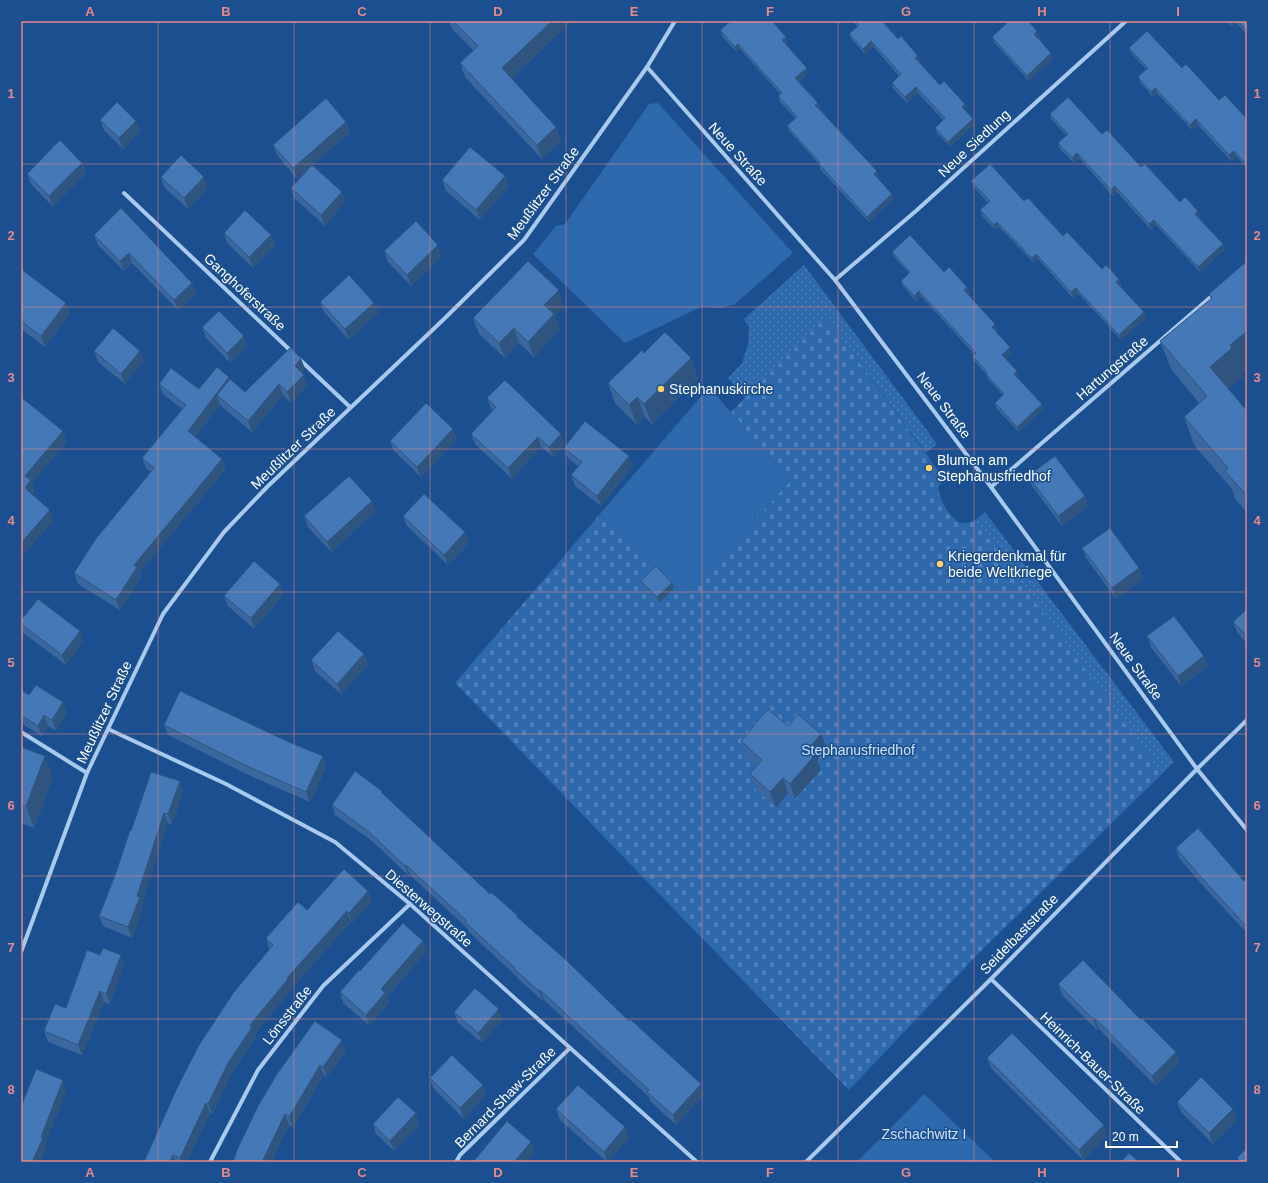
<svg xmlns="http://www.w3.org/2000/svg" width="1268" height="1183" viewBox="0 0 1268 1183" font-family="Helvetica,sans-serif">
	<defs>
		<pattern id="grass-dots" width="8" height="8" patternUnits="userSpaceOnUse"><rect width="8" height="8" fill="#2e69ad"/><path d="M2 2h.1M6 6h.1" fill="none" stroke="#4d80b9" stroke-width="1.8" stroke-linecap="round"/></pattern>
		<pattern id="cemetery-stones" width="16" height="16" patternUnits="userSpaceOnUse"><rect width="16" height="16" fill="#2e69ad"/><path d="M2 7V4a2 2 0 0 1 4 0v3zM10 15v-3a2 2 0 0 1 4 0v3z" fill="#4d80b9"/></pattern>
	</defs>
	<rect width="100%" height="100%" fill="#1b4f8f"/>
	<g fill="url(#grass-dots)">
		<path d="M 804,265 L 937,444 L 926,453 L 826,317 L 745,398 L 728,378 L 742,363 L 748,344 L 749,327 L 744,319 Z"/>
		<path d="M 985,512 L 1174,762 L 1162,774 L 975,520 Z"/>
	</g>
	<path fill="url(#cemetery-stones)" d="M 826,317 L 944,479 L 938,488 C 940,499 951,525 966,523 C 969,523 972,521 975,520 L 1162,774 L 978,954 L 849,1090 L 455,683 L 600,514 L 686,596 L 790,481 L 731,412 Z"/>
	<g fill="#2e69ad">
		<path d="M 658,103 L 793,253 L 735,304 L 721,308 L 701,307 L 625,343 L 533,254 L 556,226 L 565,224 L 649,104 Z"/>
		<path d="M 709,387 L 790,481 L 686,596 L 600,514 Z"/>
		<path d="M 924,1094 L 995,1162 L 857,1162 Z"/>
	</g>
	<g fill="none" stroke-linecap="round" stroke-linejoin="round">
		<g stroke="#a9c9ee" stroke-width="4">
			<path d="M 647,67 L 835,280 L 991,487 L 1197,769 L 1247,830"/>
			<path d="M 124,193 L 292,352"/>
			<path d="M 835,280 L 917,210 L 1126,21"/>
			<path d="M 298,358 L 350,407"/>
			<path d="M 991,487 L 1213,295"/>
			<path d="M 108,729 L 226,784 L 335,842 L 410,904 L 697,1162"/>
			<path d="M 21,732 L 87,773"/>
			<path d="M 21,952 L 87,773 L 163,614 L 224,532 L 267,487 L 443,320 L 524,240 L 647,67 L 675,21"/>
			<path d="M 991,979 L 1181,1162"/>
			<path d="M 210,1162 L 258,1070 L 323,986 L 410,904"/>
			<path d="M 456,1162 L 460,1155 L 570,1048"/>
			<path d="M 806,1162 L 991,979 L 1197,769 L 1247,720"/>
		</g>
	</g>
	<g fill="#3a679d">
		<path d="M 449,21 L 572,21 L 511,79 L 556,127 L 561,141 L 542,159 L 465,77 L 460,63 L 473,50 L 452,29 Z"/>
		<path d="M 852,21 L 882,21 L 898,39 L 920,61 L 919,62 L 940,85 L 967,110 L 966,111 L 975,124 L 950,147 L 937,133 L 935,128 L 943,120 L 918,93 L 907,103 L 893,88 L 892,83 L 899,76 L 873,46 L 865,54 L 851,39 L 849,34 L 857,26 Z"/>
		<path d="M 1226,21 L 1247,21 L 1247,34 L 1236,23 L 1232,27 Z"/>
		<path d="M 773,23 L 788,42 L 786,44 L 808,73 L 799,82 L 818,103 L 820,108 L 819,108 L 879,177 L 877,178 L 894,199 L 869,222 L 820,169 L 819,164 L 789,131 L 787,126 L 795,118 L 780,102 L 778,96 L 780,94 L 740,49 L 737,52 L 722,36 L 720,30 Z"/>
		<path d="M 1037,31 L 1039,36 L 1038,37 L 1051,53 L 1053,58 L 1029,81 L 994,42 L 992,37 Z"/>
		<path d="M 1129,48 L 1182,68 L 1219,100 L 1247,119 L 1247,168 L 1236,156 L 1231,161 L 1198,125 L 1192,130 L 1157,93 L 1153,97 L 1140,82 L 1138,77 L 1146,69 L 1131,53 Z"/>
		<path d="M 1050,114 L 1102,134 L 1141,167 L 1180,202 L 1200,216 L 1198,218 L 1223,244 L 1225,249 L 1200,272 L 1156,225 L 1151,230 L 1117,192 L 1113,196 L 1079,158 L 1074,163 L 1060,149 L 1058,143 L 1067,136 L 1051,119 Z"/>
		<path d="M 100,120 L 136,121 L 140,131 L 123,149 L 104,130 Z"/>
		<path d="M 346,122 L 350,132 L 312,165 L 342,192 L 345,202 L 325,226 L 294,198 L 291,188 L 306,171 L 297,179 L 277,155 L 273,145 Z"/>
		<path d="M 82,163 L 86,173 L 53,207 L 31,184 L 27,174 Z"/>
		<path d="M 505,176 L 508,187 L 480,220 L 446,191 L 442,180 Z"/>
		<path d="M 161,177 L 208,188 L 188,209 L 164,187 Z"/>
		<path d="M 971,181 L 1024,201 L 1063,236 L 1102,269 L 1119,279 L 1121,284 L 1120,286 L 1146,318 L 1121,340 L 1078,293 L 1073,298 L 1038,259 L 1034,263 L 999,227 L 996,230 L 982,216 L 980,210 L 988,203 L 973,186 Z"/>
		<path d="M 224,233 L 271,235 L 275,245 L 253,268 L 227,243 Z"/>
		<path d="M 94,235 L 192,283 L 196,294 L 178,310 L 132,263 L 124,271 L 98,245 Z"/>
		<path d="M 384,251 L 442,256 L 411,286 L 388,262 Z"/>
		<path d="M 892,252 L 944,272 L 967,287 L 969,292 L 968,294 L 995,324 L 997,330 L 995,331 L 1012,353 L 1006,359 L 1019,376 L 1017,378 L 1042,404 L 1044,409 L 1019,432 L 996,408 L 995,403 L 1003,395 L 988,379 L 986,374 L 974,361 L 972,356 L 974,354 L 921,296 L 916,301 L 903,286 L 901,281 L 909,273 L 894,257 Z"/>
		<path d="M 1247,261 L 1247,368 L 1241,373 L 1243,377 L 1228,389 L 1247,411 L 1247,512 L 1235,499 L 1232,489 L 1194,445 L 1184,417 L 1199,403 L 1171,369 L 1160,341 L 1211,299 L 1209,294 Z"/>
		<path d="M 21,269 L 70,313 L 45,347 L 21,329 Z"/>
		<path d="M 320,302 L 374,303 L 378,313 L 349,340 L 324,312 Z"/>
		<path d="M 564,306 L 555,316 L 560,330 L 534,357 L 519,343 L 505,358 L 479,334 L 473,318 Z"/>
		<path d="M 202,327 L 247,346 L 230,363 L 206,338 Z"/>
		<path d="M 94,351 L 144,361 L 125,384 L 98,362 Z"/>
		<path d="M 644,353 L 698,378 L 652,424 L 645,417 L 637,425 L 615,403 L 608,383 Z"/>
		<path d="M 305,369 L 302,372 L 308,385 L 291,403 L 283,395 L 252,432 L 220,405 L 195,437 L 226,469 L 139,573 L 141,577 L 120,610 L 78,584 L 74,573 L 151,472 L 146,468 L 142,458 L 182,409 L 163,394 L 159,384 L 199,389 L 229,377 L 230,379 L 245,392 Z"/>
		<path d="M 487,398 L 565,444 L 553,457 L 541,447 L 512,479 L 475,444 L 471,434 L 493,410 L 491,409 Z"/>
		<path d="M 453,429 L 457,439 L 421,477 L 394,451 L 390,441 Z"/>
		<path d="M 564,448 L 629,456 L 633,466 L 601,506 L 575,486 L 571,475 L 578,466 L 568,458 Z"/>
		<path d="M 1028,476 L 1085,496 L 1088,507 L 1062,526 L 1032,486 Z"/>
		<path d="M 376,511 L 331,552 L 308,527 L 304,516 Z"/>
		<path d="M 403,516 L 469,543 L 448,565 L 407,526 Z"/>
		<path d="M 1082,548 L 1139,568 L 1143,579 L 1116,599 L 1086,558 Z"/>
		<path d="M 641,581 L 674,588 L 659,603 L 643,586 Z"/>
		<path d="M 284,594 L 254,629 L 228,606 L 224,596 Z"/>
		<path d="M 1247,609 L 1247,643 L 1237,632 L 1233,622 Z"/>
		<path d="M 21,620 L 84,641 L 66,665 L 23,633 L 21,628 Z"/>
		<path d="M 1147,636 L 1204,656 L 1208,666 L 1181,686 L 1151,647 Z"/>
		<path d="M 364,654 L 368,665 L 341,694 L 315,671 L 311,660 Z"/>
		<path d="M 21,690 L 29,695 L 63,702 L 67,713 L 56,731 L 48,726 L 42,736 L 21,723 Z"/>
		<path d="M 164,725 L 291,743 L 323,756 L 326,767 L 310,802 L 253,777 L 168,735 Z"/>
		<path d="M 788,726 L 821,734 L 827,749 L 817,760 L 821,770 L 795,799 L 788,793 L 776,808 L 755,789 L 750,774 L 757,765 L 746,756 L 741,741 Z"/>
		<path d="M 21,747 L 53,778 L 34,828 L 21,823 Z"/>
		<path d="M 183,791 L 172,825 L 168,823 L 142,903 L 143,908 L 132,938 L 103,926 L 99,916 L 131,831 Z"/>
		<path d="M 384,795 L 490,894 L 518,918 L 705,1094 L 676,1125 L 651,1102 L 649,1097 L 544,1000 L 543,1001 L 518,979 L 516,976 L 469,932 L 467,928 L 410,875 L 409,876 L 372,841 L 335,815 L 332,805 Z"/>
		<path d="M 1176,848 L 1244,881 L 1247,881 L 1247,933 L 1205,888 L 1179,858 Z"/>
		<path d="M 368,891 L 372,901 L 352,923 L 351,922 L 292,988 L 292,989 L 255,1034 L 256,1037 L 232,1073 L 212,1114 L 210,1113 L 187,1162 L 144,1162 L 269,949 L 266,938 L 307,910 Z"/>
		<path d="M 423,941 L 427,951 L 387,997 L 389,1003 L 369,1025 L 343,1003 L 340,992 L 360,971 Z"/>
		<path d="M 124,965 L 110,1004 L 104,1002 L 82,1055 L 48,1042 L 44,1031 L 66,1008 Z"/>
		<path d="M 1058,984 L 1180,1062 L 1156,1086 L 1098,1028 L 1097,1030 L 1062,995 Z"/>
		<path d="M 454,1012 L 503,1019 L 482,1043 L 458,1023 Z"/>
		<path d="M 346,1051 L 327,1077 L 324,1075 L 293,1127 L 289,1125 L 271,1162 L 233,1162 L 277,1074 Z"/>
		<path d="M 987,1058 L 1107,1136 L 1083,1160 L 991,1068 Z"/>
		<path d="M 430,1078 L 486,1095 L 464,1119 L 433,1088 Z"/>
		<path d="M 1177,1102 L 1237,1120 L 1213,1144 L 1181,1112 Z"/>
		<path d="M 556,1109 L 629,1138 L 607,1162 L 560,1120 Z"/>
		<path d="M 373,1124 L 420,1124 L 394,1151 L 376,1134 Z"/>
	</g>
	<g fill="#305480">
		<path d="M 552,21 L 572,21 L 507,83 L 502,68 Z"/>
		<path d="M 1231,21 L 1236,21 L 1236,23 L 1232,27 L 1230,22 Z"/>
		<path d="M 1037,31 L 1039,36 L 1036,39 L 1034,34 Z"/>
		<path d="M 786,37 L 788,42 L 784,46 L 782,40 Z"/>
		<path d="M 871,41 L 873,46 L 865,54 L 863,49 Z"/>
		<path d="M 738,44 L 740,49 L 737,52 L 735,47 Z"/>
		<path d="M 1051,53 L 1053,58 L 1029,81 L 1027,76 Z"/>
		<path d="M 918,56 L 920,61 L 917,64 L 915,58 Z"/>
		<path d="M 807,68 L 808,73 L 797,84 L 795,78 Z"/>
		<path d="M 916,87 L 918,93 L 907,103 L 905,97 Z"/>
		<path d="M 1155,88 L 1157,93 L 1153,97 L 1151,92 Z"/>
		<path d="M 818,103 L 820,108 L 817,110 L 815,105 Z"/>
		<path d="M 965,104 L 967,110 L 964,112 L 962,107 Z"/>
		<path d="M 973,119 L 975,124 L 950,147 L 948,142 Z"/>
		<path d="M 1196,119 L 1198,125 L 1192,130 L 1190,125 Z"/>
		<path d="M 136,121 L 140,131 L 123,149 L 119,138 Z"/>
		<path d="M 346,122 L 350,132 L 297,179 L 293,168 Z"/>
		<path d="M 556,127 L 561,141 L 542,159 L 537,145 Z"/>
		<path d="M 1234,151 L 1236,156 L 1231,161 L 1229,155 Z"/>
		<path d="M 1077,153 L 1079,158 L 1074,163 L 1072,158 Z"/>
		<path d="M 82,163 L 86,173 L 53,207 L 49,196 Z"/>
		<path d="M 877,171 L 879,177 L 876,180 L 874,174 Z"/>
		<path d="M 505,176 L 508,187 L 480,220 L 476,210 Z"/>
		<path d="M 204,177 L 208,188 L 188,209 L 184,198 Z"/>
		<path d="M 1115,186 L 1117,192 L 1113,196 L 1111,190 Z"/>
		<path d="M 342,192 L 345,202 L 325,226 L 321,215 Z"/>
		<path d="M 892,194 L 894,199 L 869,222 L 867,217 Z"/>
		<path d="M 1198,211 L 1200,216 L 1197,219 L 1195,214 Z"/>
		<path d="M 1154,220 L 1156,225 L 1151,230 L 1149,224 Z"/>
		<path d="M 997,222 L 999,227 L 996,230 L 994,225 Z"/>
		<path d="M 271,235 L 275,245 L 253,268 L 249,257 Z"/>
		<path d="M 1223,244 L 1225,249 L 1200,272 L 1198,267 Z"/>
		<path d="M 438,245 L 442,256 L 411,286 L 407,275 Z"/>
		<path d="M 129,253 L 132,263 L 124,271 L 120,261 Z"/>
		<path d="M 1036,254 L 1038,259 L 1034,263 L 1032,258 Z"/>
		<path d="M 1119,279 L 1121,284 L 1118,287 L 1116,282 Z"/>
		<path d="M 192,283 L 196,294 L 178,310 L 174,300 Z"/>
		<path d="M 967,287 L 969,292 L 966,295 L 964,290 Z"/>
		<path d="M 1076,288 L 1078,293 L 1073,298 L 1071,292 Z"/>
		<path d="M 559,290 L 564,306 L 555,316 L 560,330 L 534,357 L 528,342 L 544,305 Z"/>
		<path d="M 919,291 L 921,296 L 916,301 L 914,296 Z"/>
		<path d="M 66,303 L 70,313 L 45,347 L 41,336 Z"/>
		<path d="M 374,303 L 378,313 L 349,340 L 345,329 Z"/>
		<path d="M 1144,312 L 1146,318 L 1121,340 L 1119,335 Z"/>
		<path d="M 995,324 L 997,330 L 994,333 L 992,327 Z"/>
		<path d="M 514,328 L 519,343 L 505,358 L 499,343 Z"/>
		<path d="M 1247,331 L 1247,368 L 1241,373 L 1243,377 L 1220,396 L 1210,367 L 1230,345 Z"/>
		<path d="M 244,336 L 247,346 L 230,363 L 227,353 Z"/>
		<path d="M 1010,347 L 1012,353 L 1004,360 L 1002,355 Z"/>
		<path d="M 140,351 L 144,361 L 125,384 L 121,374 Z"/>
		<path d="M 301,358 L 305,369 L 299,376 L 295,366 Z"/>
		<path d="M 691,358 L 698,378 L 652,424 L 644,404 Z"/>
		<path d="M 1017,371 L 1019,376 L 1015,379 L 1014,374 Z"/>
		<path d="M 304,375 L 308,385 L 291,403 L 287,392 Z"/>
		<path d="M 229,377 L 233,388 L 217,395 L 220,405 L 192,441 L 188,431 Z"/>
		<path d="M 279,384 L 283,395 L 252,432 L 248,421 Z"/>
		<path d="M 637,397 L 645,417 L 637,425 L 629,405 Z"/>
		<path d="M 1042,404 L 1044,409 L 1019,432 L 1017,427 Z"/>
		<path d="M 453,429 L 457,439 L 421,477 L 417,467 Z"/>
		<path d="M 63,431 L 67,442 L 32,483 L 35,491 L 29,498 L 25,488 L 25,476 Z"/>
		<path d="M 561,434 L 565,444 L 553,457 L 549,447 Z"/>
		<path d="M 538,437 L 541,447 L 512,479 L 508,468 Z"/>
		<path d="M 629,456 L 633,466 L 601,506 L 597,496 Z"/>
		<path d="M 222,459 L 226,469 L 139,573 L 141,577 L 120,610 L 116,600 L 134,565 Z"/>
		<path d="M 1085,496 L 1088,507 L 1062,526 L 1058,516 Z"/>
		<path d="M 372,501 L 376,511 L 331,552 L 327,542 Z"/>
		<path d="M 50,510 L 54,520 L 21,558 L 21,543 Z"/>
		<path d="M 465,532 L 469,543 L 448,565 L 444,555 Z"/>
		<path d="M 1139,568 L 1143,579 L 1116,599 L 1112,588 Z"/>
		<path d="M 672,583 L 674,588 L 659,603 L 657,597 Z"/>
		<path d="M 280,584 L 284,594 L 254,629 L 251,618 Z"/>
		<path d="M 80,631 L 84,641 L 66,665 L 62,655 Z"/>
		<path d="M 364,654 L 368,665 L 341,694 L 337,684 Z"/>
		<path d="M 1204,656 L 1208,666 L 1181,686 L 1178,676 Z"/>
		<path d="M 63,702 L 67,713 L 56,731 L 52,720 Z"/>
		<path d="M 44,715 L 48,726 L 42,736 L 38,726 Z"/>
		<path d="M 821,734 L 827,749 L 817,760 L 821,770 L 795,799 L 790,784 L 808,749 Z"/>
		<path d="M 45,756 L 53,778 L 34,828 L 26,806 Z"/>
		<path d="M 323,756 L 326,767 L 310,802 L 306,792 Z"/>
		<path d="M 783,778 L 788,793 L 776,808 L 770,792 Z"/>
		<path d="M 180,781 L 183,791 L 172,825 L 168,814 Z"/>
		<path d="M 164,813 L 168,823 L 142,903 L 143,908 L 132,938 L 128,927 L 137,896 Z"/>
		<path d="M 406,865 L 410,875 L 409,876 L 405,866 Z"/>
		<path d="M 368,891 L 372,901 L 352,923 L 349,913 Z"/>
		<path d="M 347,911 L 351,922 L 292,988 L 292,989 L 255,1034 L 256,1037 L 232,1073 L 212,1114 L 208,1104 L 228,1063 L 250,1025 L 287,978 Z"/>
		<path d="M 423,941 L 427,951 L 387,997 L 389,1003 L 369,1025 L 366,1015 L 381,989 Z"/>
		<path d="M 121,955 L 124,965 L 110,1004 L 106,994 Z"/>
		<path d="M 540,990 L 544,1000 L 543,1001 L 539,991 Z"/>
		<path d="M 100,991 L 104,1002 L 82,1055 L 78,1045 Z"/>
		<path d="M 499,1009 L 503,1019 L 482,1043 L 478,1033 Z"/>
		<path d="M 1095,1018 L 1098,1028 L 1097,1030 L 1093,1019 Z"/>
		<path d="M 342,1040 L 346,1051 L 327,1077 L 323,1067 Z"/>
		<path d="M 1176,1052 L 1180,1062 L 1156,1086 L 1152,1076 Z"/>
		<path d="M 320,1065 L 324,1075 L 293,1127 L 289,1117 Z"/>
		<path d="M 63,1080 L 67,1091 L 45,1145 L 47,1148 L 40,1162 L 32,1162 L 41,1137 Z"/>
		<path d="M 701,1084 L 705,1094 L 676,1125 L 673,1115 Z"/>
		<path d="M 483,1085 L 486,1095 L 464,1119 L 460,1108 Z"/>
		<path d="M 206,1103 L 210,1113 L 187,1162 L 181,1162 L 180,1158 Z"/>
		<path d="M 1233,1109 L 1237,1120 L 1213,1144 L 1209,1133 Z"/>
		<path d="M 416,1113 L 420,1124 L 394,1151 L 390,1141 Z"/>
		<path d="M 285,1114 L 289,1125 L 271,1162 L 262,1162 Z"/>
		<path d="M 1104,1125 L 1107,1136 L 1083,1160 L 1079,1150 Z"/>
		<path d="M 625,1127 L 629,1138 L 607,1162 L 604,1152 Z"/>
		<path d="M 531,1142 L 535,1152 L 526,1162 L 514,1162 Z"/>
		<path d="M 173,1155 L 176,1162 L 170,1162 Z"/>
	</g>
	<g fill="#4478b7" stroke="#305480">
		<path d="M 453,21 L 552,21 L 502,68 L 556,127 L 537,145 L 460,63 L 478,46 Z"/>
		<path d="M 731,21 L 772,21 L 786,37 L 782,40 L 807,68 L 795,78 L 818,103 L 815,105 L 877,171 L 874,174 L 892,194 L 867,217 L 819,164 L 820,163 L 787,126 L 797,117 L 778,96 L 782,93 L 738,44 L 735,47 L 720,30 Z"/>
		<path d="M 855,21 L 882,21 L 898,39 L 901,36 L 918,56 L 915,58 L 940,85 L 944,81 L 965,104 L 962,107 L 973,119 L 948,142 L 935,128 L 945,118 L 916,87 L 905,97 L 892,83 L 901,74 L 871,41 L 863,49 L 849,34 L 859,25 Z"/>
		<path d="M 1009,21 L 1028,21 L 1037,31 L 1034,34 L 1051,53 L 1027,76 L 992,37 Z"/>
		<path d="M 1238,21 L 1247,21 L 1247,31 Z"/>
		<path d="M 1147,31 L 1182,68 L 1186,64 L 1219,100 L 1225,95 L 1247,119 L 1247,165 L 1234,151 L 1229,155 L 1196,119 L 1190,125 L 1155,88 L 1151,92 L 1138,77 L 1148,68 L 1129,48 Z"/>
		<path d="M 1068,97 L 1102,134 L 1107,130 L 1141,167 L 1145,164 L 1180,202 L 1185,197 L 1198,211 L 1195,214 L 1223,244 L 1198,267 L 1154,220 L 1149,224 L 1115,186 L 1111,190 L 1077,153 L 1072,158 L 1058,143 L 1068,134 L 1050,114 Z"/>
		<path d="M 326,98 L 346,122 L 293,168 L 273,145 Z"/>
		<path d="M 117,102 L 136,121 L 119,138 L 100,120 Z"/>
		<path d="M 60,140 L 82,163 L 49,196 L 27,174 Z"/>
		<path d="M 470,147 L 505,176 L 476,210 L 442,180 Z"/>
		<path d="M 181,155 L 204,177 L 184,198 L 161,177 Z"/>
		<path d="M 990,164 L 1024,201 L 1028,198 L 1063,236 L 1067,232 L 1102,269 L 1106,265 L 1119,279 L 1116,282 L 1144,312 L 1119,335 L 1076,288 L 1071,292 L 1036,254 L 1032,258 L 997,222 L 994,225 L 980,210 L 990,201 L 971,181 Z"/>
		<path d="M 312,165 L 342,192 L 321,215 L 291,188 Z"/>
		<path d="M 121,208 L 192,283 L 174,300 L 129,253 L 120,261 L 94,235 Z"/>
		<path d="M 245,210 L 271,235 L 249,257 L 224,233 Z"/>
		<path d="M 416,221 L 438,245 L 407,275 L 384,251 Z"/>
		<path d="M 910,235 L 944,272 L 949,267 L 967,287 L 964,290 L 995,324 L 992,327 L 1010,347 L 1002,355 L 1017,371 L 1014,374 L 1042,404 L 1017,427 L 995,403 L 1004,394 L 986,374 L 987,372 L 972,356 L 976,353 L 919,291 L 914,296 L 901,281 L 910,272 L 892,252 Z"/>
		<path d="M 528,261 L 559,290 L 544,305 L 554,314 L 528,342 L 514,328 L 499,343 L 473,318 Z"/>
		<path d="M 1247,261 L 1247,331 L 1230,345 L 1232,348 L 1210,367 L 1247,411 L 1247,496 L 1225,471 L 1228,468 L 1184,417 L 1207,396 L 1160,341 L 1212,298 L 1209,294 Z"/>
		<path d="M 21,269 L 66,303 L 41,336 L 21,321 Z"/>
		<path d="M 349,275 L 374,303 L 345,329 L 320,302 Z"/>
		<path d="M 219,311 L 244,336 L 227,353 L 202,327 Z"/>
		<path d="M 113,328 L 140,351 L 121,374 L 94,351 Z"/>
		<path d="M 665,332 L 691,358 L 644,404 L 637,397 L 629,405 L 608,383 L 642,350 L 644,353 Z"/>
		<path d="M 290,348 L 301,358 L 295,366 L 304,375 L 287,392 L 279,384 L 248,421 L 217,395 L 230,379 L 245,392 Z"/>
		<path d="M 217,367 L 229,377 L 188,431 L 222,459 L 134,565 L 137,567 L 116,600 L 74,573 L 95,540 L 154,468 L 142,458 L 186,405 L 159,384 L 171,368 L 199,389 Z"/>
		<path d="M 505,380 L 561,434 L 549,447 L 538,437 L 508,468 L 471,434 L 496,407 L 487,398 Z"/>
		<path d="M 21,397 L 63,431 L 25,476 L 31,480 L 25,488 L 50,510 L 21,543 Z"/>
		<path d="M 426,403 L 453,429 L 417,467 L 390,441 Z"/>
		<path d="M 585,421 L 629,456 L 597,496 L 571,475 L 582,462 L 564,448 Z"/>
		<path d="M 1055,456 L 1085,496 L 1058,516 L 1028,476 Z"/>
		<path d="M 349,476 L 372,501 L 327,542 L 304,516 Z"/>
		<path d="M 424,494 L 465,532 L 444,555 L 403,516 Z"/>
		<path d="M 1110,528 L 1139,568 L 1112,588 L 1082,548 Z"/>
		<path d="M 254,561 L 280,584 L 251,618 L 224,596 Z"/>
		<path d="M 656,566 L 672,583 L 657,597 L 641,581 Z"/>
		<path d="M 38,599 L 80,631 L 62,655 L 21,624 L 21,620 Z"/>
		<path d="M 1247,609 L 1247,636 L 1233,622 Z"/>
		<path d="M 1174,616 L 1204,656 L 1178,676 L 1147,636 Z"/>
		<path d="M 338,631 L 364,654 L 337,684 L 311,660 Z"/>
		<path d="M 36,685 L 63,702 L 52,720 L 44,715 L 38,726 L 21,715 L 21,690 L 29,695 Z"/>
		<path d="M 180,691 L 291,743 L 323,756 L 306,792 L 249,767 L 164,725 Z"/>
		<path d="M 768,709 L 788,726 L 798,714 L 821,734 L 808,749 L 815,755 L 790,784 L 783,778 L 770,792 L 750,774 L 762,760 L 741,741 Z"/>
		<path d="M 21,747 L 45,756 L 26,806 L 21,804 Z"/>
		<path d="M 355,771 L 382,791 L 381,792 L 490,894 L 491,892 L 517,915 L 516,916 L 566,960 L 629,1021 L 630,1019 L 701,1084 L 673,1115 L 647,1092 L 649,1090 L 540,990 L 539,991 L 514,969 L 515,968 L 465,922 L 466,920 L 406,865 L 405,866 L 368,831 L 332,805 Z"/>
		<path d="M 151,772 L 180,781 L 168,814 L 164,813 L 137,896 L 140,897 L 128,927 L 99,916 L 115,876 L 130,830 L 131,831 Z"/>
		<path d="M 1198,828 L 1244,881 L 1245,880 L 1247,881 L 1247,927 L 1201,877 L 1176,848 Z"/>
		<path d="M 344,869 L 368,891 L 349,913 L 347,911 L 287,978 L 288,979 L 250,1025 L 252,1027 L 228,1063 L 208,1104 L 206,1103 L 180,1158 L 173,1155 L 170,1162 L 144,1162 L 177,1088 L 199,1045 L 234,992 L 273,945 L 266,938 L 298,902 L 307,910 Z"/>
		<path d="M 403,923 L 423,941 L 381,989 L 385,993 L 366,1015 L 340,992 L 359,970 L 360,971 Z"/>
		<path d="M 103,948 L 121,955 L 106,994 L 100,991 L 78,1045 L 44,1031 L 55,1004 L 66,1008 L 87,950 L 100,955 Z"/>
		<path d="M 1083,960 L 1141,1020 L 1142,1018 L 1176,1052 L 1152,1076 L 1095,1018 L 1093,1019 L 1058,984 Z"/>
		<path d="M 475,988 L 499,1009 L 478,1033 L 454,1012 Z"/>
		<path d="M 315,1021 L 342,1040 L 323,1067 L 320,1065 L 289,1117 L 285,1114 L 262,1162 L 233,1162 L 237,1150 L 258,1106 L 277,1074 Z"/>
		<path d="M 1012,1033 L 1104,1125 L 1079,1150 L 987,1058 Z"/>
		<path d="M 452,1055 L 483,1085 L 460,1108 L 430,1078 Z"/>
		<path d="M 36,1069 L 63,1080 L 41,1137 L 43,1138 L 32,1162 L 21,1162 L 21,1107 Z"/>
		<path d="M 1201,1077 L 1233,1109 L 1209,1133 L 1177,1102 Z"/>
		<path d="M 578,1085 L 625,1127 L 604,1152 L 556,1109 Z"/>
		<path d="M 398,1097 L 416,1113 L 390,1141 L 373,1124 Z"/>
		<path d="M 507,1121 L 531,1142 L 514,1162 L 473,1162 Z"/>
		<path d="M 1247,1148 L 1247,1162 L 1241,1162 L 1237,1158 Z"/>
		<path d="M 1129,1153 L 1139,1162 L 1121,1162 Z"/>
		<path d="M 376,1160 L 380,1162 L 374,1162 Z"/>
	</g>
	<path fill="none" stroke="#e88989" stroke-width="1" stroke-opacity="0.55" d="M 158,21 L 158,1162M 294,21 L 294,1162M 430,21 L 430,1162M 566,21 L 566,1162M 702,21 L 702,1162M 838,21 L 838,1162M 974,21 L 974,1162M 1110,21 L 1110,1162M 21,164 L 1247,164M 21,307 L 1247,307M 21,449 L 1247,449M 21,592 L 1247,592M 21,734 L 1247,734M 21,876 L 1247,876M 21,1019 L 1247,1019"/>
	<g fill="#ffd166" stroke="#1b4f8f" stroke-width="1.5">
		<circle cx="661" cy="389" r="4"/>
		<circle cx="929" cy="468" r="4"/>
		<circle cx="940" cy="564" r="4"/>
	</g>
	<g text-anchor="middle" stroke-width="3" stroke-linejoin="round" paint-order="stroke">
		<g font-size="14" fill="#fff" stroke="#1b4f8f">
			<text transform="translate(974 143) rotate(-43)" y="5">Neue Siedlung</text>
			<text transform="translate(738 154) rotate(48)" y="5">Neue Straße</text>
			<text transform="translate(543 193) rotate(-54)" y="5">Meußlitzer Straße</text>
			<text transform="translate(245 292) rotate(43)" y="5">Ganghoferstraße</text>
			<text transform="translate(1112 368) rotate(-41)" y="5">Hartungstraße</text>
			<text transform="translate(944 405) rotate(53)" y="5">Neue Straße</text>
			<text transform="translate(293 448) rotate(-44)" y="5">Meußlitzer Straße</text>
			<text transform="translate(1136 666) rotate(54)" y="5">Neue Straße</text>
			<text transform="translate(104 712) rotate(-65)" y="5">Meußlitzer Straße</text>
			<text transform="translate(429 908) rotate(41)" y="5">Diesterwegstraße</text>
			<text transform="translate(1019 934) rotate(-46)" y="5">Seidelbaststraße</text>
			<text transform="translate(287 1015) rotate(-52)" y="5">Lönsstraße</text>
			<text transform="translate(1093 1063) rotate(44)" y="5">Heinrich-Bauer-Straße</text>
			<text transform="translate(505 1097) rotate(-45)" y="5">Bernard-Shaw-Straße</text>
		</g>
		<g font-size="14" fill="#fff" stroke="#1b4f8f" text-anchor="start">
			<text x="669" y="394">Stephanuskirche</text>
			<text x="937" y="465">Blumen am<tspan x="937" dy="16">Stephanusfriedhof</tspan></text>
			<text x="948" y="561">Kriegerdenkmal für<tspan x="948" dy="16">beide Weltkriege</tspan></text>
		</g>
		<g font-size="14" fill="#cfe3fa" stroke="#1b4f8f">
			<text x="858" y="755">Stephanusfriedhof</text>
			<text x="924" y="1139">Zschachwitz I</text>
		</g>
	</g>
	<rect width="1268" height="1183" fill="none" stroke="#1b4f8f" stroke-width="44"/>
	<path d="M1106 1141v6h71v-6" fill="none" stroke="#ffffff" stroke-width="2"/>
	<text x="1112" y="1141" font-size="12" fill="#ffffff" stroke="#1b4f8f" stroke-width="3" paint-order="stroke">20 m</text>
	<rect x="22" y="22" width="1224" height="1139" fill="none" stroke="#e88989" stroke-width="1.5"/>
	<g font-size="13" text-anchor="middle" font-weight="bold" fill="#e88989">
		<text x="90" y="16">A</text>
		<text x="226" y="16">B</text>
		<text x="362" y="16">C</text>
		<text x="498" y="16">D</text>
		<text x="634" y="16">E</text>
		<text x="770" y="16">F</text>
		<text x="906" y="16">G</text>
		<text x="1042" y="16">H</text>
		<text x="1178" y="16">I</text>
		<text x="11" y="98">1</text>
		<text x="1257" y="98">1</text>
		<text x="11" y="240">2</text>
		<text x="1257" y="240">2</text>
		<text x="11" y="382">3</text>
		<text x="1257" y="382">3</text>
		<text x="11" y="525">4</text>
		<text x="1257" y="525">4</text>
		<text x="11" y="667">5</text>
		<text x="1257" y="667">5</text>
		<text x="11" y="810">6</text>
		<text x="1257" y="810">6</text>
		<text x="11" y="952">7</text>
		<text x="1257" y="952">7</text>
		<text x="11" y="1094">8</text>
		<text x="1257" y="1094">8</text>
		<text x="90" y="1177">A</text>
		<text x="226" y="1177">B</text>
		<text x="362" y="1177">C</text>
		<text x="498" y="1177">D</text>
		<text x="634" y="1177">E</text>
		<text x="770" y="1177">F</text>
		<text x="906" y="1177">G</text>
		<text x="1042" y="1177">H</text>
		<text x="1178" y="1177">I</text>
	</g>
</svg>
